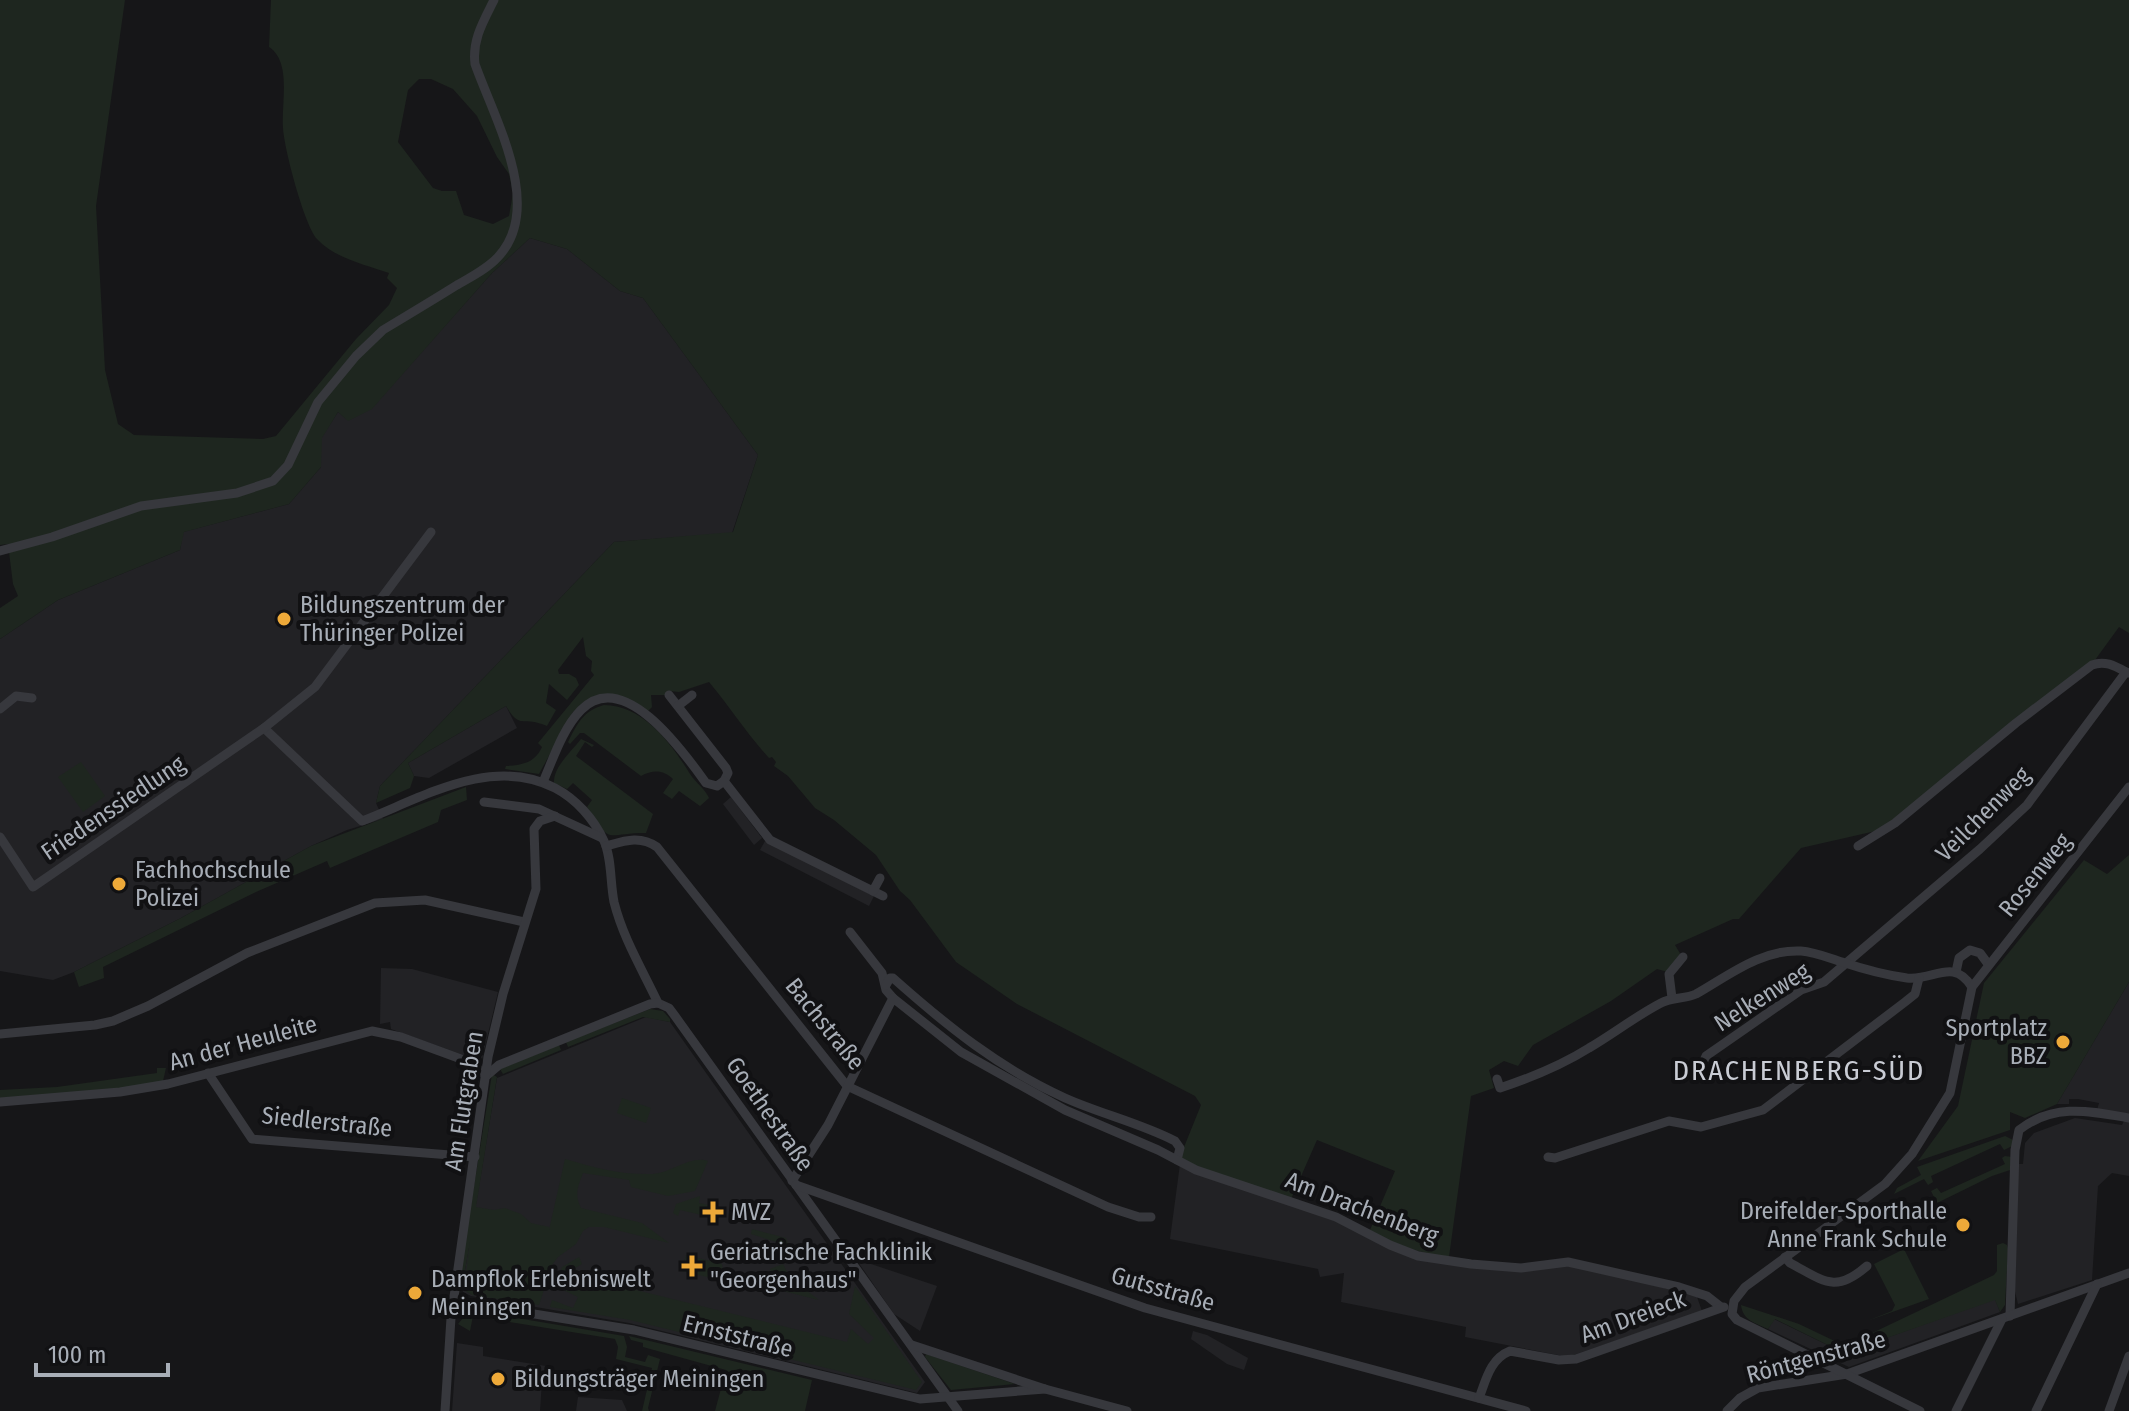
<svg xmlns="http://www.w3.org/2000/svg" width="2129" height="1411" viewBox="0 0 2129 1411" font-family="'Fira Sans Condensed',sans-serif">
	<rect width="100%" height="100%" fill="#161618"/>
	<g fill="#222225">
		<path d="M 530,238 L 567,249 L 620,291 L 643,298 L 758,455 L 732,533 L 614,542 L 380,786 L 376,803 L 383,819 L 347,830 L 311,846 L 181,918 L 74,972 L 53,980 L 0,971 L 0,639 L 58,600 L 180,550 L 183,532 L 289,504 L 321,467 L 321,438 L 338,412 L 348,420 L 372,408 L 492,273 Z"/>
		<path d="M 506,706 L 517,728 L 429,778 L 414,776 L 408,763 Z"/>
		<path d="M 731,797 L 762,838 L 754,845 L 723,804 Z"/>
		<path d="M 765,841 L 874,896 L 869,906 L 760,850 Z"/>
		<path d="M 381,968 L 412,969 L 498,992 L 482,1059 L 477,1060 L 391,1029 L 390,1022 L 380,1024 Z"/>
		<path d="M 2129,982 L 2129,1114 L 2097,1110 L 2099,1103 L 2078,1099 L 2069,1099 L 2069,1104 L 2057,1104 Z"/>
		<path d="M 646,1017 L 670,1022 L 925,1382 L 917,1393 L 629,1323 L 471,1296 L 463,1292 L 462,1288 L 497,1078 Z"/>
		<path d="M 2075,1118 L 2122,1125 L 2124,1121 L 2129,1122 L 2129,1176 L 2112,1173 L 2098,1186 L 2092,1280 L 2018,1304 L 2014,1287 L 2018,1164 L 2023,1164 L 2025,1143 L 2034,1133 Z"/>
		<path d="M 1180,1164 L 1471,1267 L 1560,1264 L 1609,1273 L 1697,1297 L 1702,1311 L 1568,1357 L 1465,1337 L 1466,1327 L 1341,1302 L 1344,1273 L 1320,1277 L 1318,1269 L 1170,1239 Z"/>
		<path d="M 856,1259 L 937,1286 L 920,1331 L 894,1314 Z"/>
		<path d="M 1995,1299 L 2000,1312 L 1849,1367 L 1768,1329 L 1774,1319 L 1844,1353 Z"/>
		<path d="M 1193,1331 L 1207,1335 L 1248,1358 L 1244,1370 L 1227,1364 L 1191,1339 Z"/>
		<path d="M 457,1343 L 483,1347 L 483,1356 L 546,1366 L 542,1381 L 540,1411 L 452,1411 Z"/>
		<path d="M 578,1397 L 622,1400 L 627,1411 L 576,1411 Z"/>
	</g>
	<g fill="#1e261f" fill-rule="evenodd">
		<path d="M 0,0 L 125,0 L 96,206 L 105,370 L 118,424 L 134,435 L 263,439 L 276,436 L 356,339 L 389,305 L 397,288 L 387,278 L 389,273 C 366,265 334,258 317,239 C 304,224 284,148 283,128 C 281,103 292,62 269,47 L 271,0 L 2129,0 L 2129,633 L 2119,627 L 2095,660 L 1880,830 L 1801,848 L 1739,919 L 1733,919 L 1675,945 L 1681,955 L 1668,972 L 1657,969 L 1611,1001 L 1533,1045 L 1518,1066 L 1504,1061 L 1489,1070 L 1494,1088 L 1471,1096 L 1449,1257 C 1419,1253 1396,1245 1370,1230 L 1395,1171 L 1317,1140 L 1291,1199 L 1198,1167 L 1180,1157 L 1201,1105 L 1195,1096 L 1017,1004 L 956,962 L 910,900 L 900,891 L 876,855 L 834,820 L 815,808 L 788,776 L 774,766 L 776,762 L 772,757 L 769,758 C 747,734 730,707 709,682 L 679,692 L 669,691 L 665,695 L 651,695 L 652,707 L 648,711 L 596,697 L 573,712 L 539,774 L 505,769 L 506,766 C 522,765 535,763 542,747 L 538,743 L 594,675 L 591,671 L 592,661 L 586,656 L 583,637 L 558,670 L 559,674 L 569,674 L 576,678 L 579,685 L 567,700 L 549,684 L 546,703 L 556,710 L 547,726 C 522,715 521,731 506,706 L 408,763 L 414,776 L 410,788 L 376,803 L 380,786 L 614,542 L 733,532 L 758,455 L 643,298 L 620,291 L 567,249 L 530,238 L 492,273 L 372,409 L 348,421 L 338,412 L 322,438 L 321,467 L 289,504 L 184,532 L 180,550 L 58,600 L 0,639 L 0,608 L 18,596 L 13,584 L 8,544 L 0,545 ZM 419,79 L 431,79 L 453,89 L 477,116 L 497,157 L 509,174 L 513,193 L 509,216 L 493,224 L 464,215 L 456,191 L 442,191 L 433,188 L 398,142 L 408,90 Z"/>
		<path d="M 604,705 C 644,706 671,743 690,774 C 696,783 705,789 709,798 L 700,806 L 679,791 L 672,799 L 663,793 L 673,779 C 664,770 653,769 641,776 L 584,733 L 580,733 L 570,744 L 568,742 C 577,724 583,711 604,705 Z"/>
		<path d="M 581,739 L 594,745 L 592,747 L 585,742 L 576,756 L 653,814 L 646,833 C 603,833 613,847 587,807 L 592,800 L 573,783 L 567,789 L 554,783 C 553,767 571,752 581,739 Z"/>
		<path d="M 81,762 L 105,796 L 83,812 L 58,777 Z"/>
		<path d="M 466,787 L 467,800 L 441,810 L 438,822 L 330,868 L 327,861 L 256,892 L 103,967 L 104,978 L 79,987 L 74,972 L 181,918 L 311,846 Z"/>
		<path d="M 2129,855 L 2129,982 L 2057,1104 L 2025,1118 L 2010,1112 L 2010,1130 L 1918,1161 L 1958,1106 L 1984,983 L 2084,860 L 2107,874 Z"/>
		<path d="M 650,1009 L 663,1011 L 670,1019 L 670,1022 L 643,1017 L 568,1047 L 566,1042 Z"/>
		<path d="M 559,1045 L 561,1050 L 503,1074 L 500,1069 Z"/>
		<path d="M 157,1068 L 166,1068 L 163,1081 L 91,1093 L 0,1100 L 0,1090 L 57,1087 L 157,1073 Z"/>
		<path d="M 492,1074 L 497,1077 L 476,1207 L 494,1210 L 505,1208 L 521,1214 L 531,1223 L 549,1227 L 549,1230 L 565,1159 C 596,1168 620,1175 653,1174 C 671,1173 691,1155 708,1161 L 695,1191 L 668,1196 L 631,1187 L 629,1180 L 583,1173 C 578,1186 574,1195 581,1208 L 642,1223 L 669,1243 L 604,1227 L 589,1227 L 583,1231 L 576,1244 L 558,1257 L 552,1265 L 539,1305 L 472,1295 L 464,1290 L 470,1242 L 462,1288 L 459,1279 Z"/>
		<path d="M 622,1098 L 651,1108 L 646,1123 L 617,1113 Z"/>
		<path d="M 2005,1136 L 2013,1140 L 2012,1146 L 2004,1150 L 2000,1144 L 1931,1176 L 1933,1182 L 1928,1185 L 1924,1179 L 1894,1194 L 1897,1188 L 1921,1175 L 1917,1167 Z"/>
		<path d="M 2005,1156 L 2012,1157 L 2010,1170 L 1992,1176 L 1937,1203 L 1931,1191 L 1937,1188 L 1941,1193 L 2005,1164 L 2002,1158 Z"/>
		<path d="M 700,1196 L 699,1203 L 708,1205 L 706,1216 L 680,1210 L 678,1216 L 673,1213 L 676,1204 Z"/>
		<path d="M 752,1229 L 786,1238 L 792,1256 L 786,1258 L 780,1243 L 751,1234 Z"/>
		<path d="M 2003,1243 L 2007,1245 L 2008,1249 L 2005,1305 L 2000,1312 L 1995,1300 L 1844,1353 L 1775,1319 L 1768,1329 C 1756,1323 1743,1321 1741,1305 L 1799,1324 L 1843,1345 L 1849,1344 L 1994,1275 L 1997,1271 L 1997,1245 Z"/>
		<path d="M 1904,1249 L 1929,1299 L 1867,1321 L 1892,1311 L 1895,1305 L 1874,1264 Z"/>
		<path d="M 686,1255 L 722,1264 L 723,1275 L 716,1279 L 682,1271 Z"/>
		<path d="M 579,1257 L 582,1264 L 575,1268 L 583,1277 L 847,1342 L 851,1329 L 868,1344 L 874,1338 L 849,1314 L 855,1286 L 922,1382 L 916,1390 L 630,1320 L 550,1307 L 552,1300 L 573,1308 L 578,1297 L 555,1286 L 562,1267 Z"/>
		<path d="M 783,1264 L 790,1278 L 819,1300 L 767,1287 L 764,1278 L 772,1275 L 770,1269 Z"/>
		<path d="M 470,1310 L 624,1336 L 627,1347 L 625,1357 L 645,1362 L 648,1355 L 660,1359 L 648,1408 L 649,1411 L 642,1411 L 652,1368 L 616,1359 L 618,1347 L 615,1339 L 473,1316 L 470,1331 L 458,1324 Z"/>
		<path d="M 629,1336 L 812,1380 L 805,1411 L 715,1411 L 726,1370 L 643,1347 L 643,1343 L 631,1340 Z"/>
		<path d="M 926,1354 L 1015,1384 L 951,1390 L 925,1357 Z"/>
	</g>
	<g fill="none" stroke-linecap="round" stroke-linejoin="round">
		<g stroke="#37383d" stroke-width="9">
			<path d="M 0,551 L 52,537 L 141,506 L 237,493 L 273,481 L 288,465 L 318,402 L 356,356 L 383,330 C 408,315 433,300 457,285 C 471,277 487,269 498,257 C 545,207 494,118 475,64 C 472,40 483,22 494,0"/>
			<path d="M 669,695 L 726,768 L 728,773 L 724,781"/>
			<path d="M 678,706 L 692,695"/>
			<path d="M 0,709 L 16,696 L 32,698"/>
			<path d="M 264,728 L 362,821 C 422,798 491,755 555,788 C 576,799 594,819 604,841 C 612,859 610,882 614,902 C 623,938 642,969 658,1003 L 669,1008 L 675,1016 L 958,1411"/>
			<path d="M 543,782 C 553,759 563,728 581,710 C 624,666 685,754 706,783 L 717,786 L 724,781 L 770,840 L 883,896"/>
			<path d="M 484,802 L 539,809 L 602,838"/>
			<path d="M 0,837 L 33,887 L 264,728 L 315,687 L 431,532"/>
			<path d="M 606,846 C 624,841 640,835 657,847 L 847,1086 L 1108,1207 L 1139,1217 L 1151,1217"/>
			<path d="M 1858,846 L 1895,823 L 2016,723 L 2092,665 C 2105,660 2115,666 2126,672"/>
			<path d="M 873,891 L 880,878"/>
			<path d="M 850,932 L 882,973 L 886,990 L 893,998"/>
			<path d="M 1956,972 L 1959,958 L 1970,950 L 1980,953 L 1988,964"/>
			<path d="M 886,985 L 890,978 L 893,978 C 947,1026 999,1068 1065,1098 C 1101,1114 1140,1123 1175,1141 L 1180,1148 L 1177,1160"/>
			<path d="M 1672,998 L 1669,974 L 1683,957"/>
			<path d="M 0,1034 L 95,1025 L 113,1021 L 148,1006 L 247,953 L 375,903 L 425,900 L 524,922"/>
			<path d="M 1701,1067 L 1706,1056 L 1801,990 L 1824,982 L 1980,849 L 2027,805 L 2126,672 L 2129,673"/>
			<path d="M 208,1073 L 252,1139 L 475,1157"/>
			<path d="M 486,1076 L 499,1065 L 650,1004 L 658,1003"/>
			<path d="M 1497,1079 L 1500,1088 C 1530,1078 1562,1065 1589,1048 C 1613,1034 1636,1016 1661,1003 C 1672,997 1685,999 1696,994 C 1728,976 1761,949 1801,951 C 1815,952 1829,958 1842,962 C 1863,969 1885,975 1907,978 C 1934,981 1953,957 1972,987"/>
			<path d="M 0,1102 L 120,1092 L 168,1084 L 372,1031 L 401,1037 L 472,1063 L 486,1076"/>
			<path d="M 1548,1157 L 1555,1158 L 1669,1121 L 1701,1127 L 1763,1110 L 1905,1002 L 1915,994 L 1919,978"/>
			<path d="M 792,1181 L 828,1125 L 893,998 L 961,1052 L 1065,1110 L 1158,1150 L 1196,1170 L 1336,1217 L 1390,1245 L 1418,1256 L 1471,1264 L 1521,1268 L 1568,1262 L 1679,1287 L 1707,1296 L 1721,1307"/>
			<path d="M 796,1185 L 1145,1308 L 1526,1411"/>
			<path d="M 1785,1257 L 1790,1263 C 1824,1281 1835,1294 1867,1266"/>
			<path d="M 453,1301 L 634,1330 L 920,1399 L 1045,1389"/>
			<path d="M 2010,1316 L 2015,1150 L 2019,1130 C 2054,1103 2089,1111 2129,1118"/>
			<path d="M 912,1345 L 1045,1389 L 1127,1411"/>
			<path d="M 1479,1398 C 1486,1380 1490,1359 1510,1351 L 1559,1360 L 1576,1359 L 1724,1307"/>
			<path d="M 445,1411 L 451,1318 L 488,1057 L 503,994 L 536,889 L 534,829 L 540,821 L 555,816"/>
			<path d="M 1727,1411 L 1740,1398 L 1758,1388 L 1847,1374 L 2129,1273"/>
			<path d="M 1920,1411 L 1737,1320 L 1732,1314 L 1734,1301 L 1745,1287 L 1885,1184 L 1912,1154 L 1950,1093 L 1972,987 L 2129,787"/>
			<path d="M 1956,1411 L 2002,1319"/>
			<path d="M 2036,1411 L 2097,1284"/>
			<path d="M 2109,1411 L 2129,1356"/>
		</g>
	</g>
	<g fill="#eda939" stroke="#111113" stroke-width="3">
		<circle cx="284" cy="619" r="8"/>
		<circle cx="119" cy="884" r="8"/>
		<circle cx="2063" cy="1042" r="8"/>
		<path d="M709 1200h8v8h8v8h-8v8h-8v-8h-8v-8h8z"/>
		<circle cx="1963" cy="1225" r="8"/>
		<path d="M688 1254h8v8h8v8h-8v8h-8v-8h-8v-8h8z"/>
		<circle cx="415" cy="1293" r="8"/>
		<circle cx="498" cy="1379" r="8"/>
	</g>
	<g text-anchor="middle" stroke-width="8" stroke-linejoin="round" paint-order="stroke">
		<g font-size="24" fill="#a8aeb7" stroke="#111113" text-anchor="start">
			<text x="300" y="613">Bildungszentrum der<tspan x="300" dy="28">Thüringer Polizei</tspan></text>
			<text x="135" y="878">Fachhochschule<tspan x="135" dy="28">Polizei</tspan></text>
			<text x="2047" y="1036" text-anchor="end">Sportplatz<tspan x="2047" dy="28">BBZ</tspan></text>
			<text x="1947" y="1219" text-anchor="end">Dreifelder-Sporthalle<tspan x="1947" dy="28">Anne Frank Schule</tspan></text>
			<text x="731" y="1220">MVZ</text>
			<text x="710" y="1260">Geriatrische Fachklinik<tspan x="710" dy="28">"Georgenhaus"</tspan></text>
			<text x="431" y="1287">Dampflok Erlebniswelt<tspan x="431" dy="28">Meiningen</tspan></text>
			<text x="514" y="1387">Bildungsträger Meiningen</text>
		</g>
		<g font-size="24" fill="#a8aeb7" stroke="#111113">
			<text transform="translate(113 808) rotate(-34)" y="8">Friedenssiedlung</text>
			<text transform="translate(1983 814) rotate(-45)" y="8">Veilchenweg</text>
			<text transform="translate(2035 875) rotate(-51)" y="8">Rosenweg</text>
			<text transform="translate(1762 997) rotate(-32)" y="8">Nelkenweg</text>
			<text transform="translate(825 1024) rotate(51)" y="8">Bachstraße</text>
			<text transform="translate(243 1043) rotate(-15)" y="8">An der Heuleite</text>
			<text transform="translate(464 1101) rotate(-81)" y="8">Am Flutgraben</text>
			<text transform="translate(770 1114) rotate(55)" y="8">Goethestraße</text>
			<text transform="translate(327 1122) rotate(6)" y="8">Siedlerstraße</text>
			<text transform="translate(1362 1208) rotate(21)" y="8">Am Drachenberg</text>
			<text transform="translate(1163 1289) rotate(16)" y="8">Gutsstraße</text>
			<text transform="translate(1633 1317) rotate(-20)" y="8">Am Dreieck</text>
			<text transform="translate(738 1336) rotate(14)" y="8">Ernststraße</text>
			<text transform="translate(1816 1357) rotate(-15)" y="8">Röntgenstraße</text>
		</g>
		<g font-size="28" letter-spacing="2" fill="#c9ccd4" stroke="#111113">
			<text x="1799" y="1080">DRACHENBERG-SÜD</text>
		</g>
	</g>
	<path d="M36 1363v12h132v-12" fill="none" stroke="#a8aeb7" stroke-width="4"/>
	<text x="48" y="1363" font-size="24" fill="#a8aeb7" stroke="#111113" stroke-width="6" paint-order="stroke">100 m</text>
</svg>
